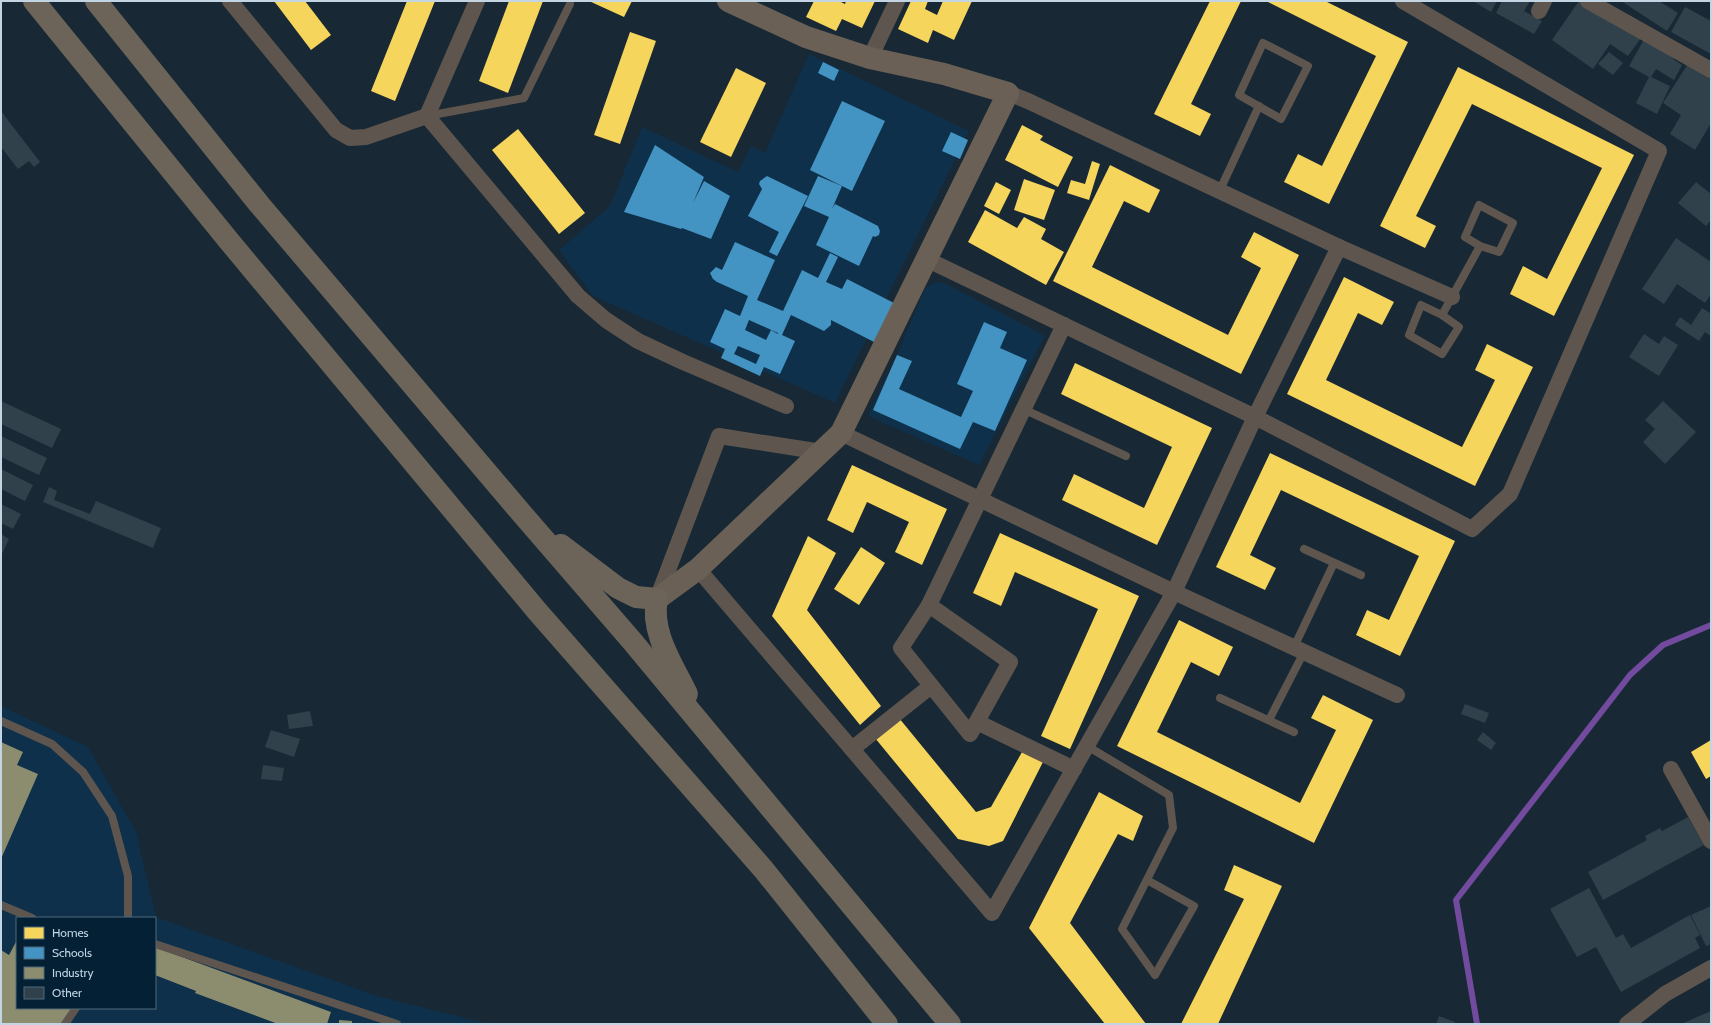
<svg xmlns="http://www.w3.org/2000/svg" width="1712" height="1025" viewBox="0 0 1712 1025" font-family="Cabin,sans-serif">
	<rect width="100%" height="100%" fill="#182834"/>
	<g fill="#0e304a" fill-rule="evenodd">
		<path d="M 809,54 L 969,131 L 835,403 L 593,296 L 559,250 L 610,206 L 642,127 L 738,172 L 751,146 L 765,153 Z"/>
		<path d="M 936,282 L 947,284 L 1045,336 L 979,465 L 868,416 L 897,355 L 925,288 Z"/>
		<path d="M 1,706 L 88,747 L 136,832 L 156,917 L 377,996 L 490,1024 L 1,1024 ZM 17,918 L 155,918 L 155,1008 L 17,1008 Z"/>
	</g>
	<g fill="#f6d55c">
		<path d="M 274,1 L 305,1 L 331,35 L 311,50 Z"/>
		<path d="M 407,1 L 435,1 L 395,101 L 371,91 Z"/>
		<path d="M 509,1 L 543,1 L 508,93 L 479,81 Z"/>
		<path d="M 589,1 L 632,1 L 624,17 Z"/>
		<path d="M 814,1 L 839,1 L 845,4 L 846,1 L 875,1 L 862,28 L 842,19 L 836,31 L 806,17 Z"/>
		<path d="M 911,1 L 928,1 L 925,9 L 937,15 L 943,1 L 972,1 L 954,40 L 933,30 L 928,43 L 898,29 Z"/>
		<path d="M 1210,1 L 1241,1 L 1191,104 L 1211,114 L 1200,136 L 1154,114 Z"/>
		<path d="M 1266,1 L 1325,1 L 1408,42 L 1329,204 L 1284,182 L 1298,154 L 1322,166 L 1376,56 Z"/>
		<path d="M 630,32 L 656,41 L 620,144 L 594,135 Z"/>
		<path d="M 1458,67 L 1634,155 L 1554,316 L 1510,294 L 1523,266 L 1547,279 L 1602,168 L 1472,104 L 1416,216 L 1436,226 L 1425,248 L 1380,226 Z"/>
		<path d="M 736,68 L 766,83 L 731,157 L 700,142 Z"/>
		<path d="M 1022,125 L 1043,136 L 1040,140 L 1073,157 L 1058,187 L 1005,160 Z"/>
		<path d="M 518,129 L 585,213 L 559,234 L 492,150 Z"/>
		<path d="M 1092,161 L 1100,164 L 1089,200 L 1067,193 L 1071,180 L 1085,184 Z"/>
		<path d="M 1110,165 L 1160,190 L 1149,213 L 1124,201 L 1092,267 L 1228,335 L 1261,268 L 1241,257 L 1254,232 L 1299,255 L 1241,374 L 1053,281 Z"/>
		<path d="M 1024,179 L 1055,190 L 1044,220 L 1014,210 Z"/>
		<path d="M 996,182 L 1011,190 L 999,214 L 984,206 Z"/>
		<path d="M 985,210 L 1017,228 L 1024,217 L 1046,229 L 1041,239 L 1064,252 L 1046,285 L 968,242 Z"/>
		<path d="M 1344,277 L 1394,302 L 1382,325 L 1358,313 L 1326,380 L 1462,447 L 1495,380 L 1475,370 L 1487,344 L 1533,367 L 1475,486 L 1287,394 Z"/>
		<path d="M 1075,363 L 1212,428 L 1157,545 L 1062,500 L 1074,474 L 1144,508 L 1172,447 L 1061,394 Z"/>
		<path d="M 1270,453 L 1455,541 L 1400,656 L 1356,635 L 1367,610 L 1389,620 L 1419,556 L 1281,490 L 1250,555 L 1276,568 L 1265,590 L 1216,567 Z"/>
		<path d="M 852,465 L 947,509 L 922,565 L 895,552 L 909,522 L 867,502 L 853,533 L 827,520 Z"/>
		<path d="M 1000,533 L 1139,596 L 1070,749 L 1041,736 L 1098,609 L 1015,572 L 1001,606 L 973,593 Z"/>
		<path d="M 808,536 L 836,553 L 807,610 L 881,706 L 860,725 L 772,616 Z"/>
		<path d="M 861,547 L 885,563 L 859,605 L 834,589 Z"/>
		<path d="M 1179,620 L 1233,647 L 1219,676 L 1191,662 L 1157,732 L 1300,803 L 1336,730 L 1311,718 L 1323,695 L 1373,720 L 1314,843 L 1117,746 Z"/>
		<path d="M 899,718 L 976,812 L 991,807 L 1022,752 L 1043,762 L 1003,841 L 989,846 L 958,839 L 875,738 Z"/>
		<path d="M 1711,740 L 1711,776 L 1706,779 L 1691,752 Z"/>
		<path d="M 1099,792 L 1143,816 L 1133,841 L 1118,834 L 1070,923 L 1146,1024 L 1105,1024 L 1029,928 Z"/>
		<path d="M 1234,865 L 1282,886 L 1218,1024 L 1181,1024 L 1244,899 L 1224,890 Z"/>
	</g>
	<g fill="#4393c3" fill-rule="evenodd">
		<path d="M 823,62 L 839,70 L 834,81 L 818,73 Z"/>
		<path d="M 842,101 L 885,121 L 852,191 L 810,170 Z"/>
		<path d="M 951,132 L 968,140 L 960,159 L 942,151 Z"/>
		<path d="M 655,145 L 704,177 L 693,203 L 704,181 L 730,196 L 711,239 L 682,228 L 681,229 L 624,212 Z"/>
		<path d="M 767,176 L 808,196 L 777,256 L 769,252 L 779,232 L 748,216 L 762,189 L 759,184 L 760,181 Z"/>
		<path d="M 818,176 L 842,186 L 832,209 L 835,204 L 878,226 L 880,231 L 879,235 L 875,237 L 873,236 L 859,266 L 816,245 L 829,217 L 804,206 Z"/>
		<path d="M 735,242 L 775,260 L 757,300 L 783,311 L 802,270 L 818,278 L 830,253 L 838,257 L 826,282 L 842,289 L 847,279 L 894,303 L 874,342 L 831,320 L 831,325 L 824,331 L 791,315 L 782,335 L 795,341 L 780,374 L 764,367 L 760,376 L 721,358 L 725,349 L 710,342 L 725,309 L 740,316 L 748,296 L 717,282 L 713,279 L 710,273 L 716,267 L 722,270 ZM 749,320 L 778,333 L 778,334 L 771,330 L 766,340 L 745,330 ZM 738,346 L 760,355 L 756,364 L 734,354 Z"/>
		<path d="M 984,322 L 1007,332 L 1000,348 L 1027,360 L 995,431 L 973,422 L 960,449 L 873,410 L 897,355 L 912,361 L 899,389 L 961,417 L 973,391 L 957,384 Z"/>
	</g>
	<g fill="#8c8c6e">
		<path d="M 1,742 L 23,752 L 17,765 L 38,774 L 1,859 Z"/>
		<path d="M 17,940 L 17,1008 L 73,1008 L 65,1024 L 1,1024 L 1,950 L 9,955 Z"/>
		<path d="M 155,947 L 331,1012 L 327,1024 L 278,1024 L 195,993 L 196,991 L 155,975 Z"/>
		<path d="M 339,1020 L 352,1021 L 352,1024 L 339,1024 Z"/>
	</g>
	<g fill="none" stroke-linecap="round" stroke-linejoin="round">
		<path stroke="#724b9e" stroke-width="6" d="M 1477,1024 L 1456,900 L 1630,675 L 1663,645 L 1711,625"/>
	</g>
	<g fill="#31414b">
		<path d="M 1473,1 L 1497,1 L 1491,12 Z"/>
		<path d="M 1502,1 L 1530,1 L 1524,11 L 1542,21 L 1534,34 L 1496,13 Z"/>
		<path d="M 1579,1 L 1588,1 L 1641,38 L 1628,56 L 1610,44 L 1593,69 L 1552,40 Z"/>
		<path d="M 1621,1 L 1659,1 L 1678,13 L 1667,31 Z"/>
		<path d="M 1685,7 L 1711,21 L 1711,54 L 1671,32 Z"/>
		<path d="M 1647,34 L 1677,51 L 1673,59 L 1682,65 L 1674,80 L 1656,69 L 1651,77 L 1670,86 L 1657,114 L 1636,103 L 1649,77 L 1629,66 Z"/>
		<path d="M 1609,52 L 1623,63 L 1613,75 L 1598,64 Z"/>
		<path d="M 1691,59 L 1711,72 L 1711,123 L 1695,150 L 1670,134 L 1681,115 L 1663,103 Z"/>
		<path d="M 1,111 L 40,162 L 34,167 L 29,161 L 18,169 L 1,147 Z"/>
		<path d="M 1696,182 L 1711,194 L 1711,220 L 1706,226 L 1678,203 Z"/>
		<path d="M 1676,238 L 1711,262 L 1711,294 L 1705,303 L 1677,284 L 1664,304 L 1642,289 Z"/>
		<path d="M 1702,308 L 1710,313 L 1711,311 L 1711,336 L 1705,332 L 1699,341 L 1675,325 L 1680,317 L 1691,325 Z"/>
		<path d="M 1644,334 L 1659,344 L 1664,336 L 1678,345 L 1659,376 L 1629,357 Z"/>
		<path d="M 1,401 L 61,429 L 52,448 L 1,424 Z"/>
		<path d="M 1663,401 L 1696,432 L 1665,464 L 1643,442 L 1655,429 L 1645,420 Z"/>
		<path d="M 1,436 L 47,458 L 39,475 L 1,457 Z"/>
		<path d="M 1,469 L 33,485 L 25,501 L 1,489 Z"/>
		<path d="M 49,487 L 57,491 L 54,500 L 90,514 L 96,501 L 161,528 L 153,548 L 43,502 Z"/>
		<path d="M 1,504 L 21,514 L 13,529 L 1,523 Z"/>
		<path d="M 1,534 L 9,539 L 1,556 Z"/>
		<path d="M 1465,704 L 1489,713 L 1485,723 L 1461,714 Z"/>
		<path d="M 310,711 L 313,726 L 289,729 L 287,715 Z"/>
		<path d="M 271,730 L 300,739 L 294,757 L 265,747 Z"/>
		<path d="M 1483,732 L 1496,743 L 1491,750 L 1477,740 Z"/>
		<path d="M 263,765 L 284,768 L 282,781 L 261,779 Z"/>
		<path d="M 1688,817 L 1704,845 L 1603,900 L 1588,872 L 1647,840 L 1645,836 L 1660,828 L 1662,831 Z"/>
		<path d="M 1589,888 L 1616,938 L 1623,934 L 1631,948 L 1690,915 L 1700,935 L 1695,938 L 1700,948 L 1621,992 L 1596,947 L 1577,957 L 1550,909 Z"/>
		<path d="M 1711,906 L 1711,944 L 1706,946 L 1691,915 Z"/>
		<path d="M 1711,1011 L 1711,1024 L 1681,1024 Z"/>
		<path d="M 1439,1016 L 1455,1022 L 1454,1024 L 1436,1024 Z"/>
	</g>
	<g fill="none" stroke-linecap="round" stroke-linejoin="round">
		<g stroke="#5e564e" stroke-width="8">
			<path d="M 1263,43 L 1308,66 L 1281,119 L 1239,95 Z"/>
			<path d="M 427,116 L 524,98 L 570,4"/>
			<path d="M 1219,192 L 1259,106"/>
			<path d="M 1479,205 L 1513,223 L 1499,252 L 1480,246 L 1465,237 Z"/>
			<path d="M 1421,305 L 1442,315 L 1459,327 L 1442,354 L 1409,335 Z"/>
			<path d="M 1442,315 L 1480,246"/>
			<path d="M 1023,409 L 1126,456"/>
			<path d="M 1304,549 L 1361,575"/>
			<path d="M 1294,647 L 1334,563"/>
			<path d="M 1220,698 L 1294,732"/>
			<path d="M 1269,720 L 1304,652"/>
			<path d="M 1,721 L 52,744 L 83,772 L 112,816 L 128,876 L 128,918"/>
			<path d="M 1087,746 L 1169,795 L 1173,828 L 1122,929 L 1155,975 L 1194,906 L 1147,880"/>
			<path d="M 1,905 L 32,918"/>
			<path d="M 155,944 L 397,1024"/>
			<path d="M 65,1024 L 76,1008"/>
		</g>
		<g stroke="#5e564e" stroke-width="16">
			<path d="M 230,1 L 336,130 L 350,138 L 366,137 L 427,116 L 578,296 L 606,320 L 638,341 L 683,362 L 786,406"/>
			<path d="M 1588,1 L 1711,70"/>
			<path d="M 1539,11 L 1544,1"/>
			<path d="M 870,58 L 897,1"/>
			<path d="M 427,116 L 477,1"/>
			<path d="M 1339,247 L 1452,297"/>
			<path d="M 926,259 L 1255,417 L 1472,529 L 1510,494 L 1659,151 L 1403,1"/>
			<path d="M 841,433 L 1174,592 L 1397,695"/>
			<path d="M 698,569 L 992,913 L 1174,592 L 1255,417 L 1339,247 L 1028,101 L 1008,93"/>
			<path d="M 657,599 L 719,436 L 822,452"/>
			<path d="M 929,605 L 1010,662 L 970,734 L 901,648 Z"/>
			<path d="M 929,605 L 1064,325"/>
			<path d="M 977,722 L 1074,769"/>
			<path d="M 852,749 L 931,686"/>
			<path d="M 1671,769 L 1711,841"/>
			<path d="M 1627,1024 L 1665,994 L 1711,968"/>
		</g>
		<path stroke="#6a6055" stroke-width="22" d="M 657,599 L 698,569 L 841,433 L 1008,93 L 944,74 L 870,58 L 806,37 L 728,1"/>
		<g stroke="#6c6459" stroke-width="22">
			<path d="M 34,1 L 229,241 L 537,611 L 764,870 L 887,1024"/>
			<path d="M 96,1 L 259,204 L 523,515 L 632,641 L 950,1024"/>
			<path d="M 561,545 L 618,588 L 636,597 L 657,599 C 650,632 673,665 687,694"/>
		</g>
	</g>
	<rect width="1712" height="1025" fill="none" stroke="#c3d4e3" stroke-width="4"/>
	<rect x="16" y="917" width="140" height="92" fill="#032035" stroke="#50687b"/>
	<rect x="24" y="927" width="20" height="12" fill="#f6d55c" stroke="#50687b"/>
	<text x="52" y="937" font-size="12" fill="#c3d4e3">Homes</text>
	<rect x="24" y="947" width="20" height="12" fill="#4393c3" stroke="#50687b"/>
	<text x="52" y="957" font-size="12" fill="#c3d4e3">Schools</text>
	<rect x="24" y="967" width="20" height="12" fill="#8c8c6e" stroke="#50687b"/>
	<text x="52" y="977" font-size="12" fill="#c3d4e3">Industry</text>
	<rect x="24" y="987" width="20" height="12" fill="#31414b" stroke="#50687b"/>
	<text x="52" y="997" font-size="12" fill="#c3d4e3">Other</text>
</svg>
